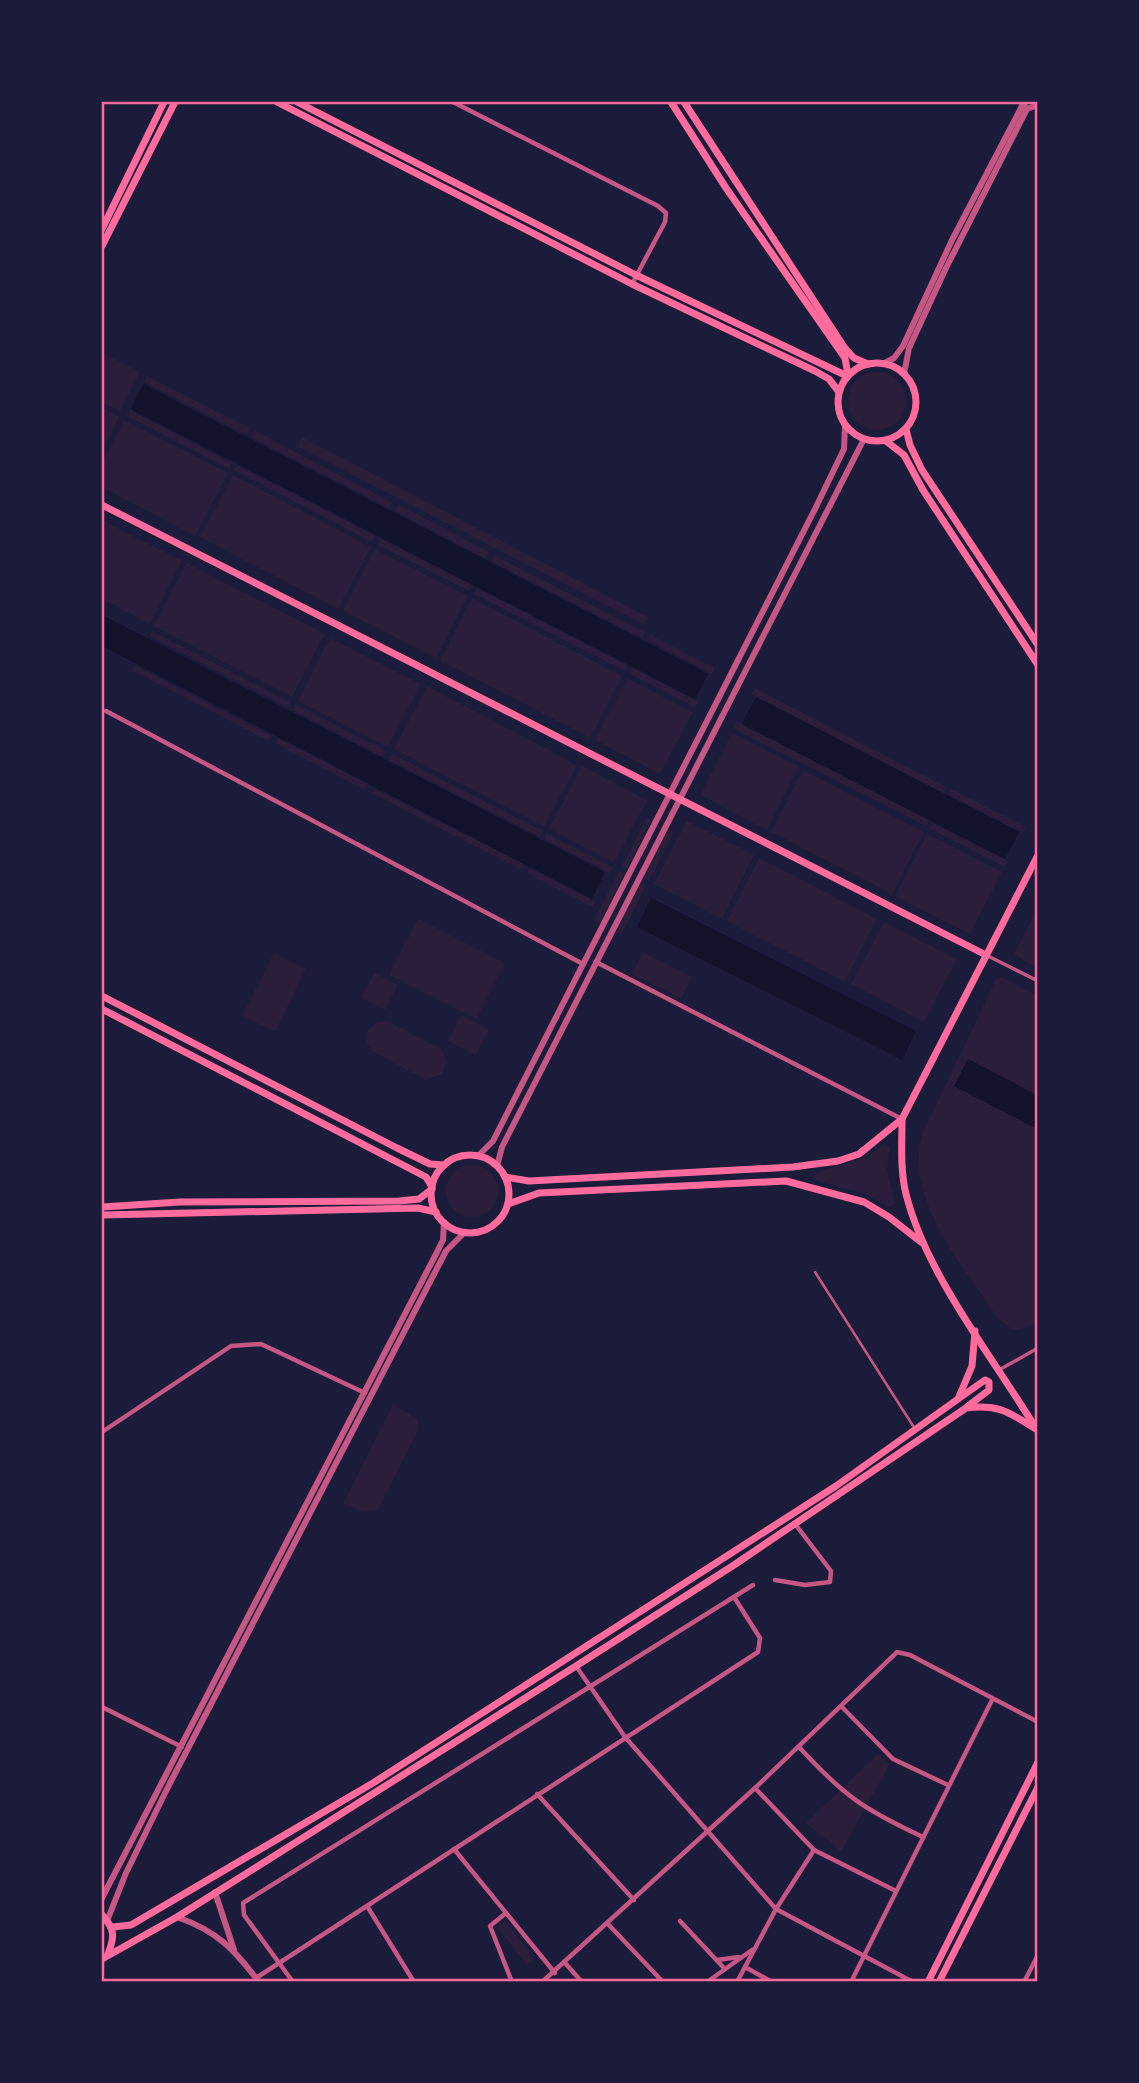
<svg xmlns="http://www.w3.org/2000/svg" width="1139" height="2083" viewBox="0 0 1139 2083" font-family="'Public Sans',sans-serif">
	<rect width="100%" height="100%" fill="#1b1b3a"/>
	<g fill="#2a1e3b">
		<path d="M 102,353 L 140,372 L 120,411 L 102,402 Z"/>
		<circle cx="877" cy="401" r="29"/>
		<path d="M 147,376 L 250,428 L 247,435 L 144,382 Z"/>
		<path d="M 102,408 L 119,417 L 102,451 Z"/>
		<path d="M 130,410 L 232,463 L 229,469 L 127,416 Z"/>
		<path d="M 124,420 L 228,473 L 195,536 L 102,487 L 102,463 Z"/>
		<path d="M 255,431 L 393,503 L 390,509 L 251,437 Z"/>
		<path d="M 302,437 L 648,617 L 645,625 L 298,447 Z"/>
		<path d="M 237,465 L 375,536 L 372,542 L 234,470 Z"/>
		<path d="M 233,475 L 371,547 L 338,609 L 200,537 Z"/>
		<path d="M 398,504 L 489,552 L 486,559 L 395,511 Z"/>
		<path d="M 102,520 L 182,561 L 150,624 L 102,599 Z"/>
		<path d="M 381,539 L 472,585 L 469,591 L 378,545 Z"/>
		<path d="M 375,549 L 468,596 L 436,658 L 343,611 Z"/>
		<path d="M 494,555 L 645,632 L 642,638 L 491,561 Z"/>
		<path d="M 186,563 L 325,634 L 292,697 L 154,626 Z"/>
		<path d="M 477,588 L 628,666 L 625,671 L 474,594 Z"/>
		<path d="M 472,598 L 622,676 L 590,738 L 440,660 Z"/>
		<path d="M 152,631 L 290,702 L 287,707 L 149,636 Z"/>
		<path d="M 650,635 L 715,668 L 712,674 L 647,640 Z"/>
		<path d="M 330,638 L 421,684 L 388,747 L 298,701 Z"/>
		<path d="M 134,665 L 272,736 L 269,741 L 132,670 Z"/>
		<path d="M 633,668 L 698,702 L 695,707 L 630,674 Z"/>
		<path d="M 627,678 L 693,712 L 660,774 L 595,740 Z"/>
		<path d="M 427,686 L 577,765 L 544,827 L 394,749 Z"/>
		<path d="M 755,688 L 946,787 L 943,793 L 751,694 Z"/>
		<path d="M 296,704 L 386,751 L 383,757 L 293,710 Z"/>
		<path d="M 737,722 L 929,820 L 926,826 L 734,729 Z"/>
		<path d="M 732,733 L 799,767 L 767,830 L 700,795 Z"/>
		<path d="M 278,738 L 368,784 L 365,790 L 275,743 Z"/>
		<path d="M 392,754 L 543,831 L 540,837 L 389,760 Z"/>
		<path d="M 582,766 L 647,800 L 614,863 L 549,829 Z"/>
		<path d="M 803,770 L 924,832 L 892,894 L 771,832 Z"/>
		<path d="M 374,788 L 525,865 L 522,870 L 371,793 Z"/>
		<path d="M 951,789 L 1026,827 L 1023,833 L 948,795 Z"/>
		<path d="M 646,818 L 651,820 L 627,869 L 622,866 Z"/>
		<path d="M 687,821 L 754,855 L 722,919 L 654,884 Z"/>
		<path d="M 933,823 L 1008,861 L 1005,867 L 930,829 Z"/>
		<path d="M 669,829 L 674,832 L 649,881 L 644,878 Z"/>
		<path d="M 547,834 L 613,867 L 610,873 L 544,839 Z"/>
		<path d="M 927,834 L 1002,872 L 970,934 L 895,896 Z"/>
		<path d="M 759,858 L 877,919 L 845,982 L 727,921 Z"/>
		<path d="M 530,868 L 596,902 L 593,907 L 527,873 Z"/>
		<path d="M 619,871 L 624,874 L 600,923 L 594,920 Z"/>
		<path d="M 640,883 L 646,886 L 621,935 L 616,932 Z"/>
		<path d="M 1037,909 L 1037,969 L 1014,954 Z"/>
		<path d="M 418,919 L 505,963 L 477,1019 L 389,975 Z"/>
		<path d="M 884,922 L 957,959 L 924,1022 L 851,984 Z"/>
		<path d="M 274,953 L 306,969 L 275,1032 L 242,1016 Z"/>
		<path d="M 643,953 L 692,977 L 681,999 L 632,974 Z"/>
		<path d="M 374,973 L 398,985 L 385,1010 L 361,998 Z"/>
		<path d="M 1002,977 L 1037,995 L 1037,1321 L 1028,1327 L 1013,1330 L 998,1319 C 964,1266 902,1198 923,1132 L 996,979 Z"/>
		<path d="M 461,1015 L 489,1029 L 476,1055 L 448,1041 Z"/>
		<path d="M 387,1021 L 442,1049 L 447,1062 L 442,1074 L 426,1080 L 372,1051 L 367,1043 L 368,1030 L 378,1022 Z"/>
		<path d="M 884,1144 L 890,1147 L 887,1171 L 895,1202 L 890,1208 L 866,1194 L 814,1180 L 815,1173 L 867,1157 Z"/>
		<circle cx="472" cy="1191" r="26"/>
		<path d="M 393,1404 L 418,1420 L 418,1431 L 378,1510 L 361,1512 L 343,1503 Z"/>
		<path d="M 878,1754 L 890,1764 L 841,1851 L 806,1823 Z"/>
		<path d="M 505,1920 L 535,1959 L 527,1965 L 497,1927 Z"/>
	</g>
	<g fill="#12122b">
		<path d="M 143,384 L 708,674 L 695,699 L 131,409 Z"/>
		<path d="M 102,615 L 605,872 L 592,899 L 102,646 Z"/>
		<path d="M 756,697 L 1019,832 L 1005,859 L 742,724 Z"/>
		<path d="M 651,898 L 916,1031 L 902,1060 L 637,927 Z"/>
		<path d="M 968,1059 L 1037,1095 L 1037,1129 L 954,1086 Z"/>
	</g>
	<g fill="none" stroke-linecap="round" stroke-linejoin="round">
		<path stroke="#c65784" stroke-width="2.5" d="M 815,1272 L 915,1429"/>
		<g stroke="#c65784" stroke-width="3.5">
			<path d="M 986,955 L 1038,981"/>
			<path d="M 999,1370 L 1038,1348"/>
		</g>
		<g stroke="#c65784" stroke-width="4.5">
			<path d="M 453,102 L 658,206 L 666,213 L 665,222 L 632,284"/>
			<path d="M 106,711 L 583,964"/>
			<path d="M 596,962 L 902,1119"/>
			<path d="M 102,1432 L 231,1346 L 261,1344 L 365,1393"/>
			<path d="M 775,1580 L 805,1585 L 830,1582 L 831,1571 L 795,1524"/>
			<path d="M 576,1666 L 625,1737 L 776,1909 L 913,1982"/>
			<path d="M 102,1707 L 182,1747"/>
			<path d="M 842,1707 L 893,1759 L 948,1785"/>
			<path d="M 799,1747 C 844,1796 863,1809 923,1837"/>
			<path d="M 755,1788 L 814,1850 L 896,1891"/>
			<path d="M 537,1794 L 634,1900"/>
			<path d="M 454,1849 L 555,1973"/>
			<path d="M 367,1906 L 414,1982"/>
			<path d="M 506,1913 L 490,1926 L 512,1982"/>
			<path d="M 680,1921 L 723,1967"/>
			<path d="M 608,1924 L 663,1982"/>
			<path d="M 717,1960 L 739,1957"/>
			<path d="M 565,1963 L 582,1982"/>
			<path d="M 745,1967 L 772,1982"/>
			<path d="M 256,1978 L 758,1652 L 760,1638 L 734,1597"/>
			<path d="M 293,1982 L 244,1915 L 243,1903 L 753,1585"/>
			<path d="M 542,1982 L 755,1788 L 897,1652 L 910,1655 L 1038,1722"/>
			<path d="M 707,1982 L 752,1950"/>
			<path d="M 737,1982 L 776,1909 L 814,1850"/>
			<path d="M 851,1982 L 992,1700"/>
			<path d="M 1024,1982 L 1038,1955"/>
		</g>
		<g stroke="#c65784" stroke-width="6">
			<path d="M 1021,102 L 1027,109 L 1038,105"/>
			<path d="M 883,364 L 894,358 L 903,346 L 952,240 L 1022,106"/>
			<path d="M 904,374 L 909,348 L 946,268 L 1027,109"/>
			<path d="M 478,1156 L 493,1141 L 815,509 L 844,449 L 845,425"/>
			<path d="M 497,1166 L 502,1147 L 864,439"/>
			<path d="M 215,1892 L 234,1950"/>
			<path d="M 102,1898 L 436,1254 L 443,1240 L 444,1222"/>
			<path d="M 177,1917 C 217,1931 234,1949 259,1982"/>
			<path d="M 107,1921 L 126,1873 L 167,1789 L 446,1251 L 465,1232"/>
		</g>
		<g stroke="#ff6b9d" stroke-width="7">
			<path d="M 277,102 L 632,284 L 815,371 L 829,379 L 839,392"/>
			<path d="M 297,102 L 636,275 L 847,376"/>
			<path d="M 671,102 L 726,188 L 845,358 L 848,375"/>
			<path d="M 684,102 L 844,347 L 854,358 L 868,364"/>
			<path d="M 102,229 L 164,102"/>
			<path d="M 102,246 L 175,102"/>
			<circle cx="877" cy="402" r="39"/>
			<path d="M 906,429 L 910,445 L 922,470 L 1038,645"/>
			<path d="M 886,441 L 904,455 L 923,490 L 1038,665"/>
			<path d="M 102,505 L 984,954"/>
			<path d="M 102,996 L 397,1148 L 430,1164 L 444,1165"/>
			<path d="M 102,1009 L 426,1177 L 432,1187"/>
			<circle cx="470" cy="1194" r="39"/>
			<path d="M 505,1177 L 529,1181 L 793,1167 L 838,1161 L 859,1154 L 902,1119"/>
			<path d="M 508,1204 L 539,1193 L 786,1181 L 864,1202 L 889,1217 L 921,1242"/>
			<path d="M 102,1207 L 180,1202 L 399,1201 L 419,1199 L 432,1189"/>
			<path d="M 102,1215 L 418,1208 L 436,1212"/>
			<path d="M 958,1399 L 985,1380 L 989,1382 L 989,1390 L 968,1406"/>
			<path d="M 1035,1427 C 992,1356 926,1274 906,1194 C 900,1170 902,1144 902,1119 L 1038,855"/>
			<path d="M 102,1915 C 115,1929 115,1936 108,1954"/>
			<path d="M 113,1927 L 131,1925 L 373,1783 L 836,1486 L 958,1399 L 972,1366 L 975,1331"/>
			<path d="M 102,1959 L 177,1917 L 576,1666 L 734,1565 L 966,1408 C 998,1404 1009,1412 1036,1429"/>
			<path d="M 928,1982 L 1038,1762"/>
			<path d="M 939,1982 L 1038,1787"/>
		</g>
	</g>
	<rect width="1139" height="2083" fill="none" stroke="#1b1b3a" stroke-width="206"/>
	<rect x="103" y="103" width="933" height="1877" fill="none" stroke="#ff6b9d" stroke-width="2.5"/>
</svg>
